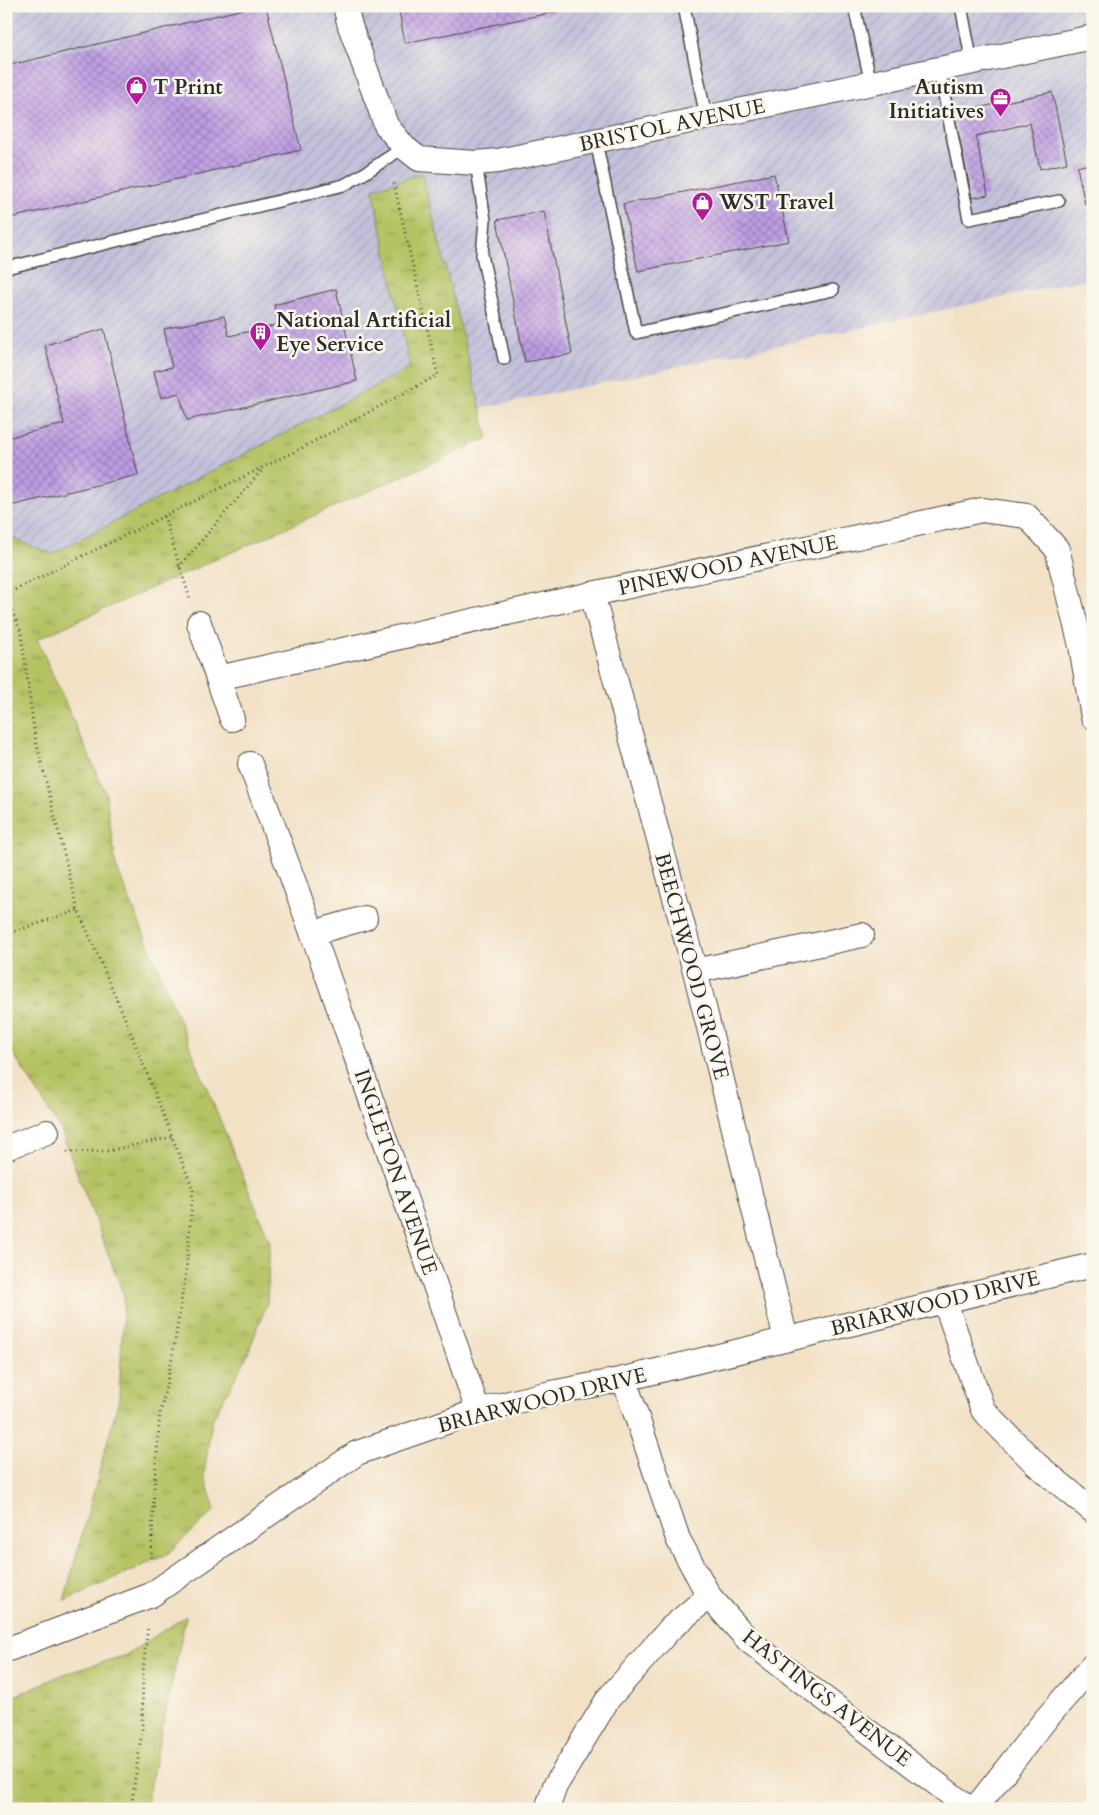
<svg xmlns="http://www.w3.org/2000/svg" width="1099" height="1815" viewBox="0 0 1099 1815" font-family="Cardo,serif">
	<defs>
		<pattern id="industrial-furrows" width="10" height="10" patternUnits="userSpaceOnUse" patternTransform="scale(1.25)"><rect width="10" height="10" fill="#c3c1db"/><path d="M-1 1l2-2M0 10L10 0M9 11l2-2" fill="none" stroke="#a8a6bc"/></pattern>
		<pattern id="grass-tufts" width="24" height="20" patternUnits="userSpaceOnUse" patternTransform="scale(1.25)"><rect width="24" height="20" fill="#b6c365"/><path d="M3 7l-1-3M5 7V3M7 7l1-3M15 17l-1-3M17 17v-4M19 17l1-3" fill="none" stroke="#949f53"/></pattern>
		<pattern id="building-cross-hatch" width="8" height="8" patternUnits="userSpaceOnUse" patternTransform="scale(1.25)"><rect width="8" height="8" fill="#be9de4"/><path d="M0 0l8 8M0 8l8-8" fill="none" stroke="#9b80b9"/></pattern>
	</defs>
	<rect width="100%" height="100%" fill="#fbf7ec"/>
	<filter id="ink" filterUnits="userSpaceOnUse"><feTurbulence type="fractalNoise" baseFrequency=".02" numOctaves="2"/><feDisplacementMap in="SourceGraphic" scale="10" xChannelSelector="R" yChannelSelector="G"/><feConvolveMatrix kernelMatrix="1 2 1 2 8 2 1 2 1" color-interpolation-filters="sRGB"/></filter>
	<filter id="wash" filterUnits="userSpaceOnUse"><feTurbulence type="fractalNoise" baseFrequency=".0096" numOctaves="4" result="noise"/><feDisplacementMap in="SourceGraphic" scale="20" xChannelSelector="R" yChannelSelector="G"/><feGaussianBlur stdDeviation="1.12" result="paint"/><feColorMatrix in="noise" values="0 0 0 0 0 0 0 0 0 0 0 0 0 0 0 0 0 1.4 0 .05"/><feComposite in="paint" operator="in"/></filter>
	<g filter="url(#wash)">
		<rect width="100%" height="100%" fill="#f3e1c6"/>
		<path fill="url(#industrial-furrows)" d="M 6,6 L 1093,6 L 1093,278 L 480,409 L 422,173 L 373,189 L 410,368 L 52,554 L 6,536 Z"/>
		<g fill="url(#grass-tufts)" stroke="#707748">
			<path d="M 422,173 L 488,438 L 37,639 L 106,794 L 116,866 L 270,1242 L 267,1303 L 246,1358 L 212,1420 L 204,1475 L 215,1510 L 166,1555 L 64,1601 L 119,1399 L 124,1296 L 60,1128 L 6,1042 L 6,536 L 52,554 L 410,368 L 373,189 Z"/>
			<path d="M 186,1616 L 145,1809 L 6,1809 L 6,1700 L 64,1674 L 126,1655 Z"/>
		</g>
		<g id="blocks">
			<g fill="url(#building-cross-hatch)">
				<path d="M 256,6 L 266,6 L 301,150 L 6,219 L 6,66 Z"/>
				<path d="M 398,6 L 578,6 L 579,7 L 405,43 Z"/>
				<path d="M 1052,92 L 1067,163 L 1040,169 L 1030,123 L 976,136 L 988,195 L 972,198 L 954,113 Z"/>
				<path d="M 1093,163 L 1093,202 L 1085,204 L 1077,167 Z"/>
				<path d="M 774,174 L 789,241 L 638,271 L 623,204 Z"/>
				<path d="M 544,211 L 572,354 L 525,362 L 497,220 Z"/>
				<path d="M 336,289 L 357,381 L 187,420 L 179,393 L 161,398 L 154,371 L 172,367 L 164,329 L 224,316 L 229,336 L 278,325 L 274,305 Z"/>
				<path d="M 104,329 L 138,475 L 6,507 L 6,438 L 64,424 L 45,345 Z"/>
			</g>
		</g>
	</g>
	<g filter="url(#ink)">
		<use href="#blocks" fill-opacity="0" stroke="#494642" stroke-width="1"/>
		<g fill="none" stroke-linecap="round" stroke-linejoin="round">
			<defs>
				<g id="service">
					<path d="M 684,6 L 706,118"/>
					<path d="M 854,6 L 871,84"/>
					<path d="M 961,6 L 972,63"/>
					<path d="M 939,70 L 969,219 L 1059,201"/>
					<path d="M 596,141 L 636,333 L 833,290"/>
					<path d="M 476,163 L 485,220 L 482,255 L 504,359"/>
					<path d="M 6,268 L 344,185 L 365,173 L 404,147"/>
				</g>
				<g id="minor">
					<path d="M 345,6 L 350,26 L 386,125 L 404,147 L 419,159 L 476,163 L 498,161 L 1093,37"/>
					<path d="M 592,594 L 695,971 L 786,1339"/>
					<path d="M 199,623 L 232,719"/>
					<path d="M 218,678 L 592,594 L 982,510 L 1027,516 L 1057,549 L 1081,646 L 1093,717"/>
					<path d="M 250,764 C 331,978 404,1195 478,1411"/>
					<path d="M 313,933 L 365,918"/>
					<path d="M 695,971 L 862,935"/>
					<path d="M 6,1148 L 47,1132"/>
					<path d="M 945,1302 L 983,1410 L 1036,1464 L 1093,1511"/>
					<path d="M 624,1379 L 678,1539 L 709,1596 L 749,1641 L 970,1809"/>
					<path d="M 6,1650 L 151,1595 L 357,1453 L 478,1411 L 541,1395 L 624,1379 L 1093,1265"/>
					<path d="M 547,1809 L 555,1786 L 608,1699 L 670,1629 L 709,1596"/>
					<path d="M 975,1809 L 1045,1720 L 1093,1665"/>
				</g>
			</defs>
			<use href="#service" stroke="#494642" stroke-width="14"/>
			<use href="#minor" stroke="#494642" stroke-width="26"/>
			<g stroke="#494642" stroke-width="3" stroke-dasharray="1 4" stroke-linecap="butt">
				<path d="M 164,516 L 190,599"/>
				<path d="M 179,567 L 262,470"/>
				<path d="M 6,594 L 300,449 L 438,375 L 393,180"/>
				<path d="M 6,597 L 21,632 L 35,737 L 78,910 L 124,1016 L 193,1189 L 186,1272 L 173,1353 L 160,1414 L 154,1488 L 151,1562"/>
				<path d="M 6,936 L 13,932 L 78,910"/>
				<path d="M 67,1152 L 107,1151 L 172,1137"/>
				<path d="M 131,1809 L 142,1730 L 143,1671 L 148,1625"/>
			</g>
			<use href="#service" stroke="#fff" stroke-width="11"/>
			<use href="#minor" stroke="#fff" stroke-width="24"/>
		</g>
	</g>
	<defs>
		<symbol id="shop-pin" viewBox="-11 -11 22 30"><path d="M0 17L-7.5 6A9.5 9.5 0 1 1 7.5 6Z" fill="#b5179e" stroke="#fbf7ec"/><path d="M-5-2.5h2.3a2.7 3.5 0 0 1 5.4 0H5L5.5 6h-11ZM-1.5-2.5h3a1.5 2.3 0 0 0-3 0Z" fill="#fff"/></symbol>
		<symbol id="office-pin" viewBox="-11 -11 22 30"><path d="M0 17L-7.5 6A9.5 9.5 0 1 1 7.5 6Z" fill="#b5179e" stroke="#fbf7ec"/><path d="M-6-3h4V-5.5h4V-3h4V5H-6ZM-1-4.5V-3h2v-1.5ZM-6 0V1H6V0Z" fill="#fff"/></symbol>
		<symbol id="building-pin" viewBox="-11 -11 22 30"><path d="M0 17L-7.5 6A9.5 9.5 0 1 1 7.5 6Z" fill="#b5179e" stroke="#fbf7ec"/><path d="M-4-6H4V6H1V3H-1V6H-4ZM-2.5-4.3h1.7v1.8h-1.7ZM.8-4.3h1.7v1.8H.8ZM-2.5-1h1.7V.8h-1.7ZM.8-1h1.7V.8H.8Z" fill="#fff"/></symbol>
	</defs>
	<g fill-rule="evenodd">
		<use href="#shop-pin" x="124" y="74" width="25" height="34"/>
		<use href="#office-pin" x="988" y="86" width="25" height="34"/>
		<use href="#shop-pin" x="690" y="190" width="25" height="34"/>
		<use href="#building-pin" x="248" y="320" width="25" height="34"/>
	</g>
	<g text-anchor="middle" stroke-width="5" stroke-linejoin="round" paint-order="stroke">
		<g font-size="21" font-weight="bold" fill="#2b2b2b" stroke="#fbf7ec" text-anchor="start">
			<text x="153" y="94">T Print</text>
			<text x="984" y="94" text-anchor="end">Autism<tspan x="984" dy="24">Initiatives</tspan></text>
			<text x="719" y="209">WST Travel</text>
			<text x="276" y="327">National Artificial<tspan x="276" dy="24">Eye Service</tspan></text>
		</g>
		<g font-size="21" fill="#2b2b2b" stroke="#fbf7ec">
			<text transform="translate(672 125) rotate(-12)" y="7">BRISTOL AVENUE</text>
			<text transform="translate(728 565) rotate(-12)" y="7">PINEWOOD AVENUE</text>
			<text transform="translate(692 966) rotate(75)" y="7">BEECHWOOD GROVE</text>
			<text transform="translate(396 1172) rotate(71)" y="7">INGLETON AVENUE</text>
			<text transform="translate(935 1303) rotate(-14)" y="7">BRIARWOOD DRIVE</text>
			<text transform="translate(542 1400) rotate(-14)" y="7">BRIARWOOD DRIVE</text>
			<text transform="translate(827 1698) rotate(38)" y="7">HASTINGS AVENUE</text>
		</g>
	</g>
	<rect width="1099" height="1815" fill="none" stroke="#fbf7ec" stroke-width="25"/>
</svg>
